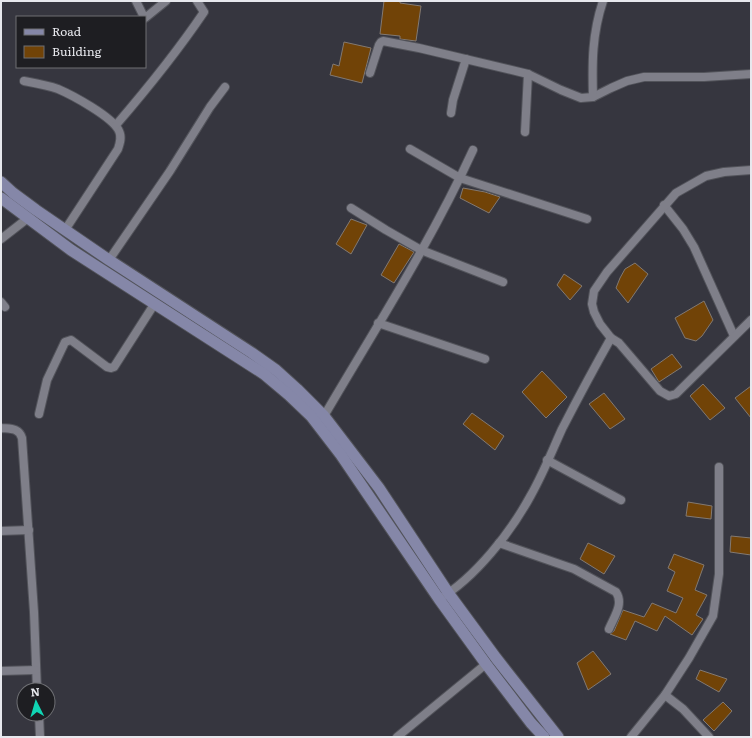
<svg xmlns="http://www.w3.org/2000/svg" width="752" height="738" viewBox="0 0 752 738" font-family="Literata,serif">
	<rect width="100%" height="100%" fill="#36363f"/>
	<g fill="#714307" stroke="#827972">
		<path d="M 384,1 L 400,1 L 400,3 L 421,6 L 416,41 L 400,39 L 400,36 L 380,34 Z"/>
		<path d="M 344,42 L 371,48 L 362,83 L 330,75 L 333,64 L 339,66 Z"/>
		<path d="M 463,188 L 485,192 L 500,197 L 489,213 L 460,198 Z"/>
		<path d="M 351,219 L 367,225 L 351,254 L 336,244 Z"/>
		<path d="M 399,244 L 414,252 L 394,283 L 381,275 Z"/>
		<path d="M 635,263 L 648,274 L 628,303 L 616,288 L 620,278 L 625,269 Z"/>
		<path d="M 564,274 L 582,286 L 570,300 L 557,285 Z"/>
		<path d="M 704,301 L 713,320 L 702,336 L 696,341 L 685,338 L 675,318 Z"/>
		<path d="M 672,354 L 682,367 L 659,382 L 651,369 Z"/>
		<path d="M 542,371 L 567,397 L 546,418 L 522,392 Z"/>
		<path d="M 703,384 L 725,408 L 710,420 L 690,396 Z"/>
		<path d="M 751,386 L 751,418 L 735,398 Z"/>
		<path d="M 604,393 L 625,419 L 610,429 L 589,404 Z"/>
		<path d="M 472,413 L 504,436 L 495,450 L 463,424 Z"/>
		<path d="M 688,502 L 712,506 L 711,519 L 686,516 Z"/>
		<path d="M 731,536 L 751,538 L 751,555 L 730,552 Z"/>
		<path d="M 588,543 L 615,556 L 604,574 L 580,559 Z"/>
		<path d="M 674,554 L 704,565 L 695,590 L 707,595 L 696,615 L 703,619 L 692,635 L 665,616 L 657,631 L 635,621 L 626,640 L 610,634 L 614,631 L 623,610 L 644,617 L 652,603 L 676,613 L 683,598 L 667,591 L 675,572 L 668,568 Z"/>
		<path d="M 593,651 L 611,674 L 588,690 L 577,663 Z"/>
		<path d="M 700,670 L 727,679 L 719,692 L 696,679 Z"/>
		<path d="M 723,702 L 732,711 L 714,731 L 703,720 Z"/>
	</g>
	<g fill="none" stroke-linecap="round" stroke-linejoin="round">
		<defs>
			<g id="street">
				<path d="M 136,1 L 144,17"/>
				<path d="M 145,18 L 166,1"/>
				<path d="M 370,73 L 379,45 L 381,42 L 383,41 L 419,48 L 528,74 L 561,90 L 581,98 L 593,97 L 611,88 L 627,81 L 644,77 L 704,77 L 751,74"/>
				<path d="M 24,81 C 35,83 47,85 58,89 C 72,95 113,117 119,131 C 122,137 120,143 118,149 L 65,230"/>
				<path d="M 593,97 C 592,63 592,34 603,1"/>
				<path d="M 451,113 L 453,100 L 466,59"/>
				<path d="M 116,125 C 147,89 177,52 204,12 L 197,1"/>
				<path d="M 525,132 L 528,74"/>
				<path d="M 410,149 L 460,178 L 587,219"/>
				<path d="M 664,205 L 683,229 L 694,247 L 734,336"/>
				<path d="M 351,208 L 386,230 L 421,250 L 503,282"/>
				<path d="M 1,239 L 28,218"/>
				<path d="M 109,260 L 170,171 L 210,107 L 225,87"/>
				<path d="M 1,302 L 5,307"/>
				<path d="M 378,323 L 485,359"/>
				<path d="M 611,338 L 619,343 L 660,391 L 669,396 L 676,394 L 751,320"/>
				<path d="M 39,414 L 47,380 L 65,342 L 71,340 L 107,367 L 111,368 L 114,367 L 155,303"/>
				<path d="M 324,416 C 375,329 431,242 473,150"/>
				<path d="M 1,428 C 11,429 19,428 22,438 L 34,612 L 37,690"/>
				<path d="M 547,460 L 621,500"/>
				<path d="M 1,531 L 29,530"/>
				<path d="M 499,543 L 574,569 L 616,592 C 624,604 614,617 609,629"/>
				<path d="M 439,599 C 475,578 511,532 531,495 C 543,474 552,451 562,429 C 578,398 594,368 611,338 L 600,324 L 594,312 L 592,304 L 594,291 L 607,272 L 676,193 L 706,176 L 724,172 L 751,170"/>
				<path d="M 1,671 L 36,670"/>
				<path d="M 665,695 L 683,709 L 709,737"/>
				<path d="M 39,714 L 40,737"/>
				<path d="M 397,737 L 486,664"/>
				<path d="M 631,737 L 665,695 L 689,658 L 713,616 L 719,574 L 719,467"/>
			</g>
			<g id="secondary">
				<path d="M 1,182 L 13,193 L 36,210 L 109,260 L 252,353 L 276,370 L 297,389 L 324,416 L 379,488 L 449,594 L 496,658 L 558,737"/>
				<path d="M 1,198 L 71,250 L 264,374 L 289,395 L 311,416 L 341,455 L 439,599 L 486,664 L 531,723 L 544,737"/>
			</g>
		</defs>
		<use href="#street" stroke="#52535a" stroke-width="10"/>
		<use href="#secondary" stroke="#52535a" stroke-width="13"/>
		<use href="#street" stroke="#7f7f89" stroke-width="8"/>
		<use href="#secondary" stroke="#8587a8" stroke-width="11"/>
	</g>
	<rect width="752" height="738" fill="none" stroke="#e7e8ed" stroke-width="4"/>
	<rect x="16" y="16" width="130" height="52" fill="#1e1e22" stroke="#6e6f73"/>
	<rect x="24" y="29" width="20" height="6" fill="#8587a8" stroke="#6e6f73"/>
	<text x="52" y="36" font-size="12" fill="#e7e8ed">Road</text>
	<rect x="24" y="46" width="20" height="12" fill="#714307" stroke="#6e6f73"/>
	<text x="52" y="56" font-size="12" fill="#e7e8ed">Building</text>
	<g transform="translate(36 702) rotate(355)"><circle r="19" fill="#1e1e22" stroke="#6e6f73"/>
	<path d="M0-3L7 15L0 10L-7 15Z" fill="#10d5b4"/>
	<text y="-6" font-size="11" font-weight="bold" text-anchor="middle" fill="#e7e8ed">N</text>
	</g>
</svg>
